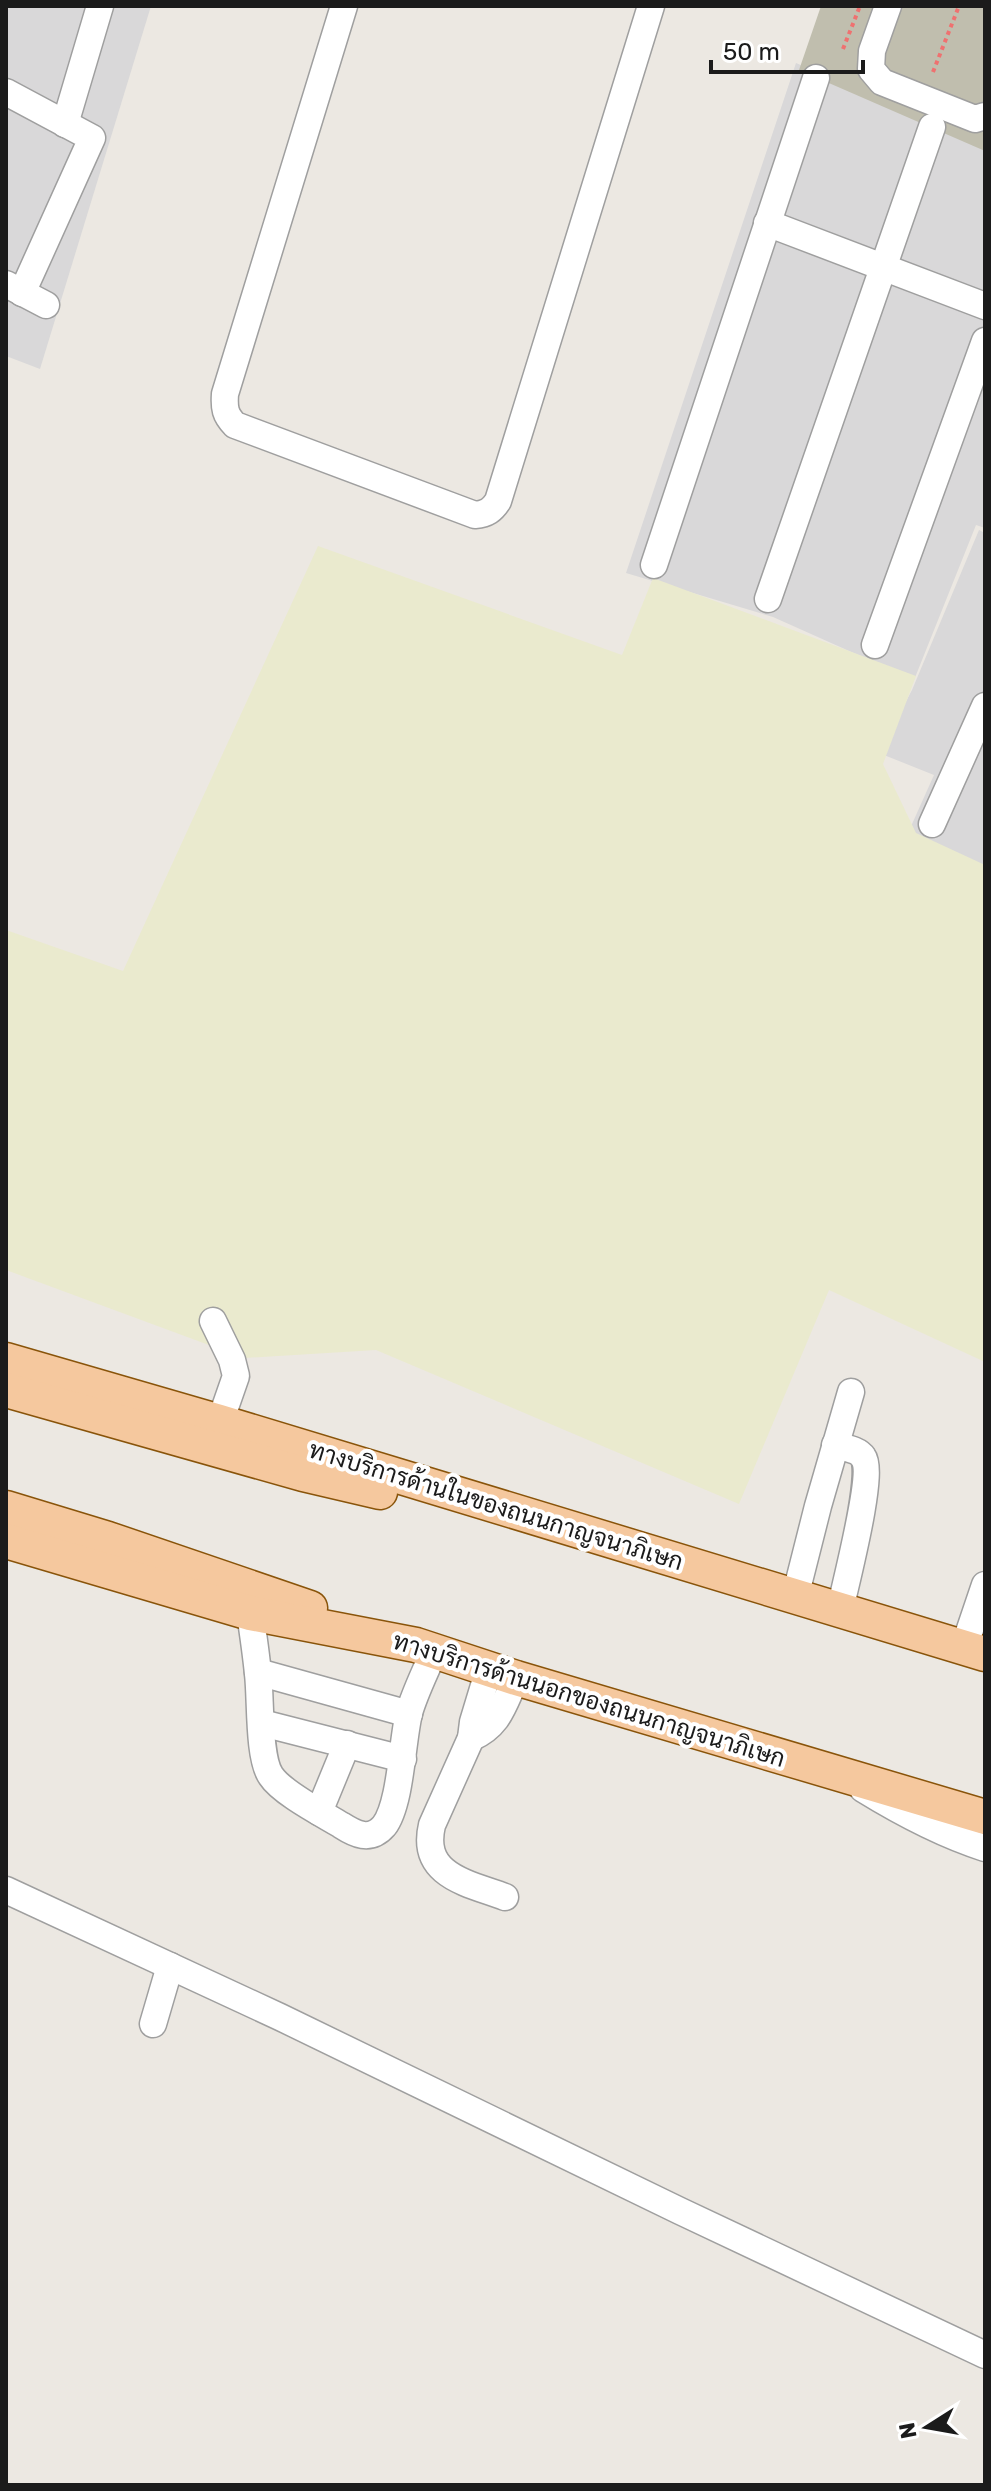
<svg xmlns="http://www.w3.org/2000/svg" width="991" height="2491" viewBox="0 0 991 2491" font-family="Rubik,Sarabun,sans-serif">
	<rect width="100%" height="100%" fill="#ece8e2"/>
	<g fill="#d9d8d9">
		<path d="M 6,6 L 151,6 L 40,369 L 6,356 Z"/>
		<path d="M 796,63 L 985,145 L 985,528 L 976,525 L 914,680 L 773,617 L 626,573 Z"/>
		<path d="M 979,530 L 985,533 L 985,868 L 908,833 L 934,775 L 879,753 L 912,690 Z"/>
	</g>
	<path fill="#c0beae" d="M 821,6 L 985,6 L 985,151 L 799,70 Z"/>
	<path fill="#eaeace" d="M 318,546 L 622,655 L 653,578 L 916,676 L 883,764 L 916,833 L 985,865 L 985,1362 L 829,1290 L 739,1504 L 376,1350 L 244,1358 L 6,1270 L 6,930 L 123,971 Z"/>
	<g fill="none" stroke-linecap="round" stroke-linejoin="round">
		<defs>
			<g id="minor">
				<path d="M 344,6 L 225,394 C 224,408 225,415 235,425 L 475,515 C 487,514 492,510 498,501 L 651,6"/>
				<path d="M 888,6 L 872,51 L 871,69 L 882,82 L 975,119 L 985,116"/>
				<path d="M 6,92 L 92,138 L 22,293"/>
				<path d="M 65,124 L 100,6"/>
				<path d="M 767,223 L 985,306"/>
				<path d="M 6,284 L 46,305"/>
				<path d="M 654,565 L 816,78"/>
				<path d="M 768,599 L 932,127"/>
				<path d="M 875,645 L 985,341"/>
				<path d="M 932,824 L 985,706"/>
				<path d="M 213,1321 L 232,1360 L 236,1376 L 220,1422"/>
				<path d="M 835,1445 C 844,1448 858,1449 863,1457 C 875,1473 845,1585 840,1610"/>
				<path d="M 795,1597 L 818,1506 L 851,1392"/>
				<path d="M 250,1613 C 253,1633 256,1653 258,1674 C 261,1698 258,1758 271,1776 C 282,1793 323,1814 341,1825 C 355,1834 370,1842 384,1826 C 401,1804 402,1741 409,1713 C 415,1692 426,1671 434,1651"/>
				<path d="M 964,1647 L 985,1585"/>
				<path d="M 489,1669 L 473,1722 L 471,1738 L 432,1825 C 420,1876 468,1883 505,1897"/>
				<path d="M 258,1672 L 409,1714"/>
				<path d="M 262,1723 L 403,1759"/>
				<path d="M 471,1738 C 500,1725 503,1705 516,1678"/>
				<path d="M 863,1789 C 902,1813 941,1834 985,1848"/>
				<path d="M 319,1812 L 347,1744"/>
				<path d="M 6,1890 L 280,2017 L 680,2211 L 985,2355"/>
				<path d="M 153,2024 L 170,1966"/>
			</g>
			<g id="major">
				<path d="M 6,1360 L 220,1422 L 985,1654"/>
				<path d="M 6,1390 L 303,1474 L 380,1492"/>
				<path d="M 6,1508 L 108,1539 L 310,1608"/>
				<path d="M 6,1541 L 250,1613 L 416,1645 L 516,1678 L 985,1817"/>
			</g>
		</defs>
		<use href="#minor" stroke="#9f9f9f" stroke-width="29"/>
		<use href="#major" stroke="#89540a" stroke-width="37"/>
		<g stroke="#ef7170" stroke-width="4" stroke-dasharray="4 4" stroke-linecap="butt">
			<path d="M 843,49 L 860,6"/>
			<path d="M 933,72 L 959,6"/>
		</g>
		<use href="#minor" stroke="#fff" stroke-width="26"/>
		<use href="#major" stroke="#f5c89e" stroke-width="34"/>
	</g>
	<g text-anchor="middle" stroke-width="8" stroke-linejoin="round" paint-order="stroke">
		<g font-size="24" fill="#1b1b1b" stroke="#fff">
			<text transform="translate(496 1506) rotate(17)" y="8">ทางบริการด้านในของถนนกาญจนาภิเษก</text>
			<text transform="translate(589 1700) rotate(17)" y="8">ทางบริการด้านนอกของถนนกาญจนาภิเษก</text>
		</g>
	</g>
	<rect width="991" height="2491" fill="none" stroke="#1b1b1b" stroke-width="16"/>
	<g transform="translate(927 2427) rotate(259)" stroke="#ffffff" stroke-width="6" paint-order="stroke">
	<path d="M0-6L14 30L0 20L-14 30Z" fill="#1b1b1b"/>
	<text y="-12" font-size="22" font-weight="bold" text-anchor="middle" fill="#1b1b1b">N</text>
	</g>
	<path d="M711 60v12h152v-12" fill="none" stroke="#1b1b1b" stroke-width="4"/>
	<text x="723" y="60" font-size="24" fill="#1b1b1b" stroke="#ffffff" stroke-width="6" paint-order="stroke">50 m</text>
</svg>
